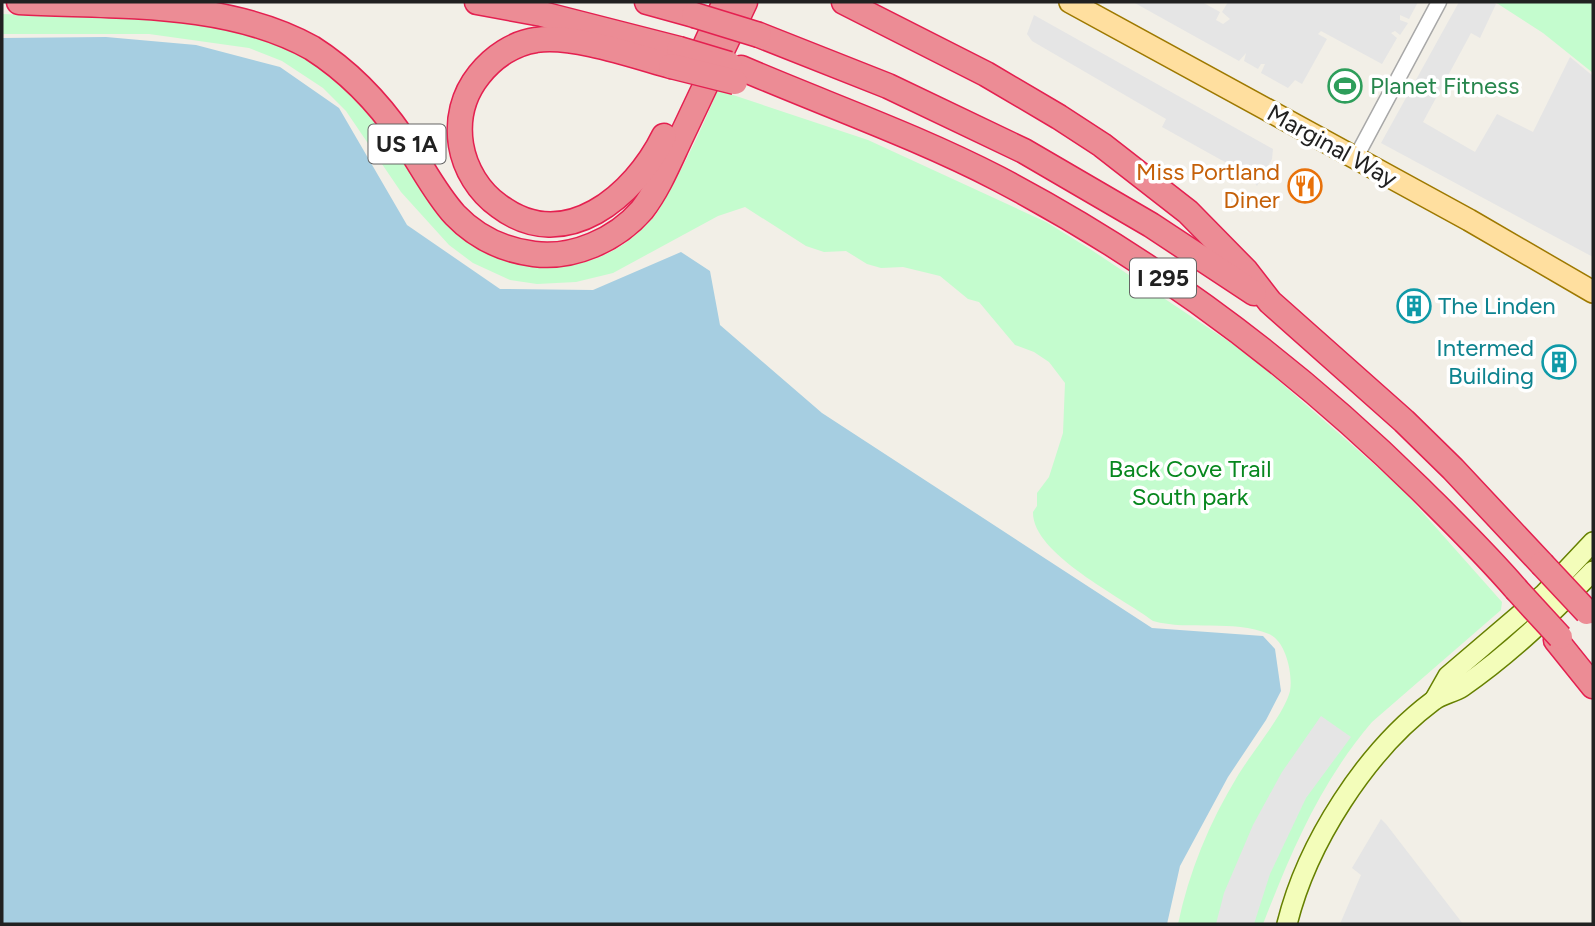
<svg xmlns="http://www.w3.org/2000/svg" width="1595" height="926" viewBox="0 0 1595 926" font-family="Figtree,sans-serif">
	<rect width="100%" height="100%" fill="#f2efe7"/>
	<g fill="#c4fcce">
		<path d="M 1495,2 L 1593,2 L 1593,73 L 1543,33 Z"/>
		<path d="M 2,14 L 218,22 L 297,51 L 330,72 L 361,101 L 485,252 C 547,277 605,271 652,219 C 659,212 664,200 669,191 C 688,159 703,125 718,90 L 868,140 L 1046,222 L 1090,249 L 1249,355 L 1400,487 L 1502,602 L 1501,610 L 1372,722 C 1320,783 1292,850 1263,924 L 1178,924 C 1189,872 1209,823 1237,777 C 1250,755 1285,713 1290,691 C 1293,674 1286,641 1269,634 C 1232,619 1190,631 1153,621 C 1122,597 1032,554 1033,512 L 1037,506 L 1037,493 L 1049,477 L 1063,433 L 1065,383 L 1049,362 L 1034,352 L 1015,345 L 979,302 L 968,299 L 940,276 L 903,267 L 881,268 L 867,264 L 846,251 L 824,252 L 806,246 L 745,207 L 718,216 L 613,273 L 576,282 L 537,284 L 510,280 L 473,263 L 449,245 L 401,192 L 346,111 L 323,88 L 282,61 L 249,48 L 149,34 L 2,34 Z"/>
	</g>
	<g fill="#e5e5e5">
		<path d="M 1133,2 L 1202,2 L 1220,12 L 1216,20 L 1223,24 L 1230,19 L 1222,12 L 1228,2 L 1418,2 L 1409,19 L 1400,15 L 1400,20 L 1408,23 L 1400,35 L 1395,31 L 1391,33 L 1397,38 L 1382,64 L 1321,31 L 1318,34 L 1327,39 L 1302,84 L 1295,80 L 1288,88 L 1261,73 L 1265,64 L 1261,64 L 1258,69 L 1244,61 L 1246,53 L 1239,61 Z"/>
		<path d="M 1459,2 L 1492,2 L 1496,4 L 1480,38 L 1471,33 L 1423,122 L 1475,152 L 1497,114 L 1533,132 L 1570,57 L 1593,76 L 1593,257 L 1381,143 Z"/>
		<path d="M 1034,15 L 1273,149 L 1272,159 L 1257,186 L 1250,176 L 1162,127 L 1166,119 L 1032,41 L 1027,34 Z"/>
		<path d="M 1321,716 L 1351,737 L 1306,798 L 1270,874 L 1254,924 L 1216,924 L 1224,893 L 1253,825 L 1282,772 Z"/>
		<path d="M 1381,819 L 1386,824 L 1463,924 L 1340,924 L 1361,875 L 1352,868 Z"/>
	</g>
	<path fill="#a6cee1" d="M 106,37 L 196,45 L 280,67 L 339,108 L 407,225 L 500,289 L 593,290 L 681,252 L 710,271 L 720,325 L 822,413 L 1152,628 L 1263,636 L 1275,649 L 1281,691 L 1266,720 L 1228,777 L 1180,866 L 1167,924 L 2,924 L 2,38 Z"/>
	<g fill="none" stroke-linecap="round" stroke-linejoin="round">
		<defs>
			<path id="minor" d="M 1355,159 L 1439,2"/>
			<g id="secondary">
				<path d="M 1435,699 L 1448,676 L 1544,594 L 1593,542"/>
				<path d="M 1287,924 C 1307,843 1366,751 1433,701 C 1441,694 1453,693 1462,687 C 1510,654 1553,612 1593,571"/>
			</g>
			<path id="primary" d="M 1070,2 L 1469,220 L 1593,292"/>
			<g id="motorway">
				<path d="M 19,2 C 116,7 226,0 312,48 C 348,71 378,102 402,137 C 420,162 434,192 455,215 C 477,238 503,250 534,254 C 573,259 616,240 642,210 C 659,188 670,160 682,135 C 703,91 724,46 745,2"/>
				<path d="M 477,2 L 542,14 L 679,49"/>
				<path d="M 647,2 L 694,15"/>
				<path d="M 844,2 L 986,74 L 1059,117 L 1102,145 L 1188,212 L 1246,271 L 1270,302 L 1404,421 L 1453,469 L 1542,564"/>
				<path d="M 759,35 L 888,86 L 1024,151 L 1151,225 L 1254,293"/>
				<path d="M 695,68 L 725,2"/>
				<path d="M 741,68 C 827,105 916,136 999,179 C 1155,261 1295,366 1420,489 C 1453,522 1486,554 1516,589"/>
				<path d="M 664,136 C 635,195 565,256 499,206 C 479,192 465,169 461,145 C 457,120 463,95 479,75 C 493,57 514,43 536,40 C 572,34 635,56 671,66"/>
				<path d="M 1556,640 L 1593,686"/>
			</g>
		</defs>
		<use href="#minor" stroke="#a8a8a8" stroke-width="17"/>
		<use href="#secondary" stroke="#668000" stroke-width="22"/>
		<use href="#primary" stroke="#9e7900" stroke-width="24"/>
		<use href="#motorway" stroke="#e42050" stroke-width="27"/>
		<use href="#minor" stroke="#fff" stroke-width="14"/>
		<use href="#secondary" stroke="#f3fdba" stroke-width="19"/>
		<use href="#primary" stroke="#ffdf9f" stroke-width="21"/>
		<use href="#motorway" stroke="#ec8c95" stroke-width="24"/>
		<defs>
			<g id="motorway-bridge">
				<path d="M 694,15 L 759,35"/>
				<path d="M 679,49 L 729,64"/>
				<path d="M 671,66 L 735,82"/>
				<path d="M 1542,564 L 1587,612"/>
				<path d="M 1516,589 L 1560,637"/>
			</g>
		</defs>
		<use href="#motorway-bridge" stroke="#e42050" stroke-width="27" stroke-linecap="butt"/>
		<use href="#motorway-bridge" stroke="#ec8c95" stroke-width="24"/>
	</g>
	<defs>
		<symbol id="stadium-ring" viewBox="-11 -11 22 22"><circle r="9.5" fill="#fff" stroke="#2e9e5b" stroke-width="1.5"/><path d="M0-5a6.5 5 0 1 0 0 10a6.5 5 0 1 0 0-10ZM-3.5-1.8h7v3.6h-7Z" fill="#2e9e5b"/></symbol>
		<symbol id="restaurant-ring" viewBox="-11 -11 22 22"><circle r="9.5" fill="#fff" stroke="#e8710a" stroke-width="1.5"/><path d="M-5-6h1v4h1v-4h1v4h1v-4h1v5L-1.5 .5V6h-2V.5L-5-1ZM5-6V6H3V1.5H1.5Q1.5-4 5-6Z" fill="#e8710a"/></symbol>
		<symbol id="building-ring" viewBox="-11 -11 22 22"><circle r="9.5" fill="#fff" stroke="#0f9aa8" stroke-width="1.5"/><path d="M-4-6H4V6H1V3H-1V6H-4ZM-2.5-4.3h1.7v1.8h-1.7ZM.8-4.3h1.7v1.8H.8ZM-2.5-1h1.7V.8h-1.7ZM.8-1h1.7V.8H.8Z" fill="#0f9aa8"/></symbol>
	</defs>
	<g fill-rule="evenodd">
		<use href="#stadium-ring" x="1326" y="67" width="38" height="38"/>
		<use href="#restaurant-ring" x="1286" y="167" width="38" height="38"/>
		<use href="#building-ring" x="1395" y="287" width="38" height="38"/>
		<use href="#building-ring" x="1540" y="343" width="38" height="38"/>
	</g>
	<g text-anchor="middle" stroke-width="7" stroke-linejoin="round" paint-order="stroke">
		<g fill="#fff" stroke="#646464" stroke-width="2">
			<rect x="368.5" y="124.5" width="77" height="39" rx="5"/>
			<rect x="1130" y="258.5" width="66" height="39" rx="5"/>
		</g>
		<g font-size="23" font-weight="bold" fill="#212121">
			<text x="407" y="152">US 1A</text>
			<text x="1163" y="286">I 295</text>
		</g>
		<g font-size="24" fill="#27864d" stroke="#fff" text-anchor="start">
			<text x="1370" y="94">Planet Fitness</text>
		</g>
		<g font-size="24" fill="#212121" stroke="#fff">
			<text transform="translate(1332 146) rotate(29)" y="8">Marginal Way</text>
		</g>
		<g font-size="24" fill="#c56008" stroke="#fff" text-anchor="end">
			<text x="1280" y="180">Miss Portland<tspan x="1280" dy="28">Diner</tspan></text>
		</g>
		<g font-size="24" fill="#0d838f" stroke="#fff" text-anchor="start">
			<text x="1438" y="314">The Linden</text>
			<text x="1534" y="356" text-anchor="end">Intermed<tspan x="1534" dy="28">Building</tspan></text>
		</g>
		<g font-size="24" fill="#07871e" stroke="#fff">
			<text x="1190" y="477">Back Cove Trail<tspan x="1190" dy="28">South park</tspan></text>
		</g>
	</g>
	<rect width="1595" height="926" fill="none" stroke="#212121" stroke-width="7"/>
</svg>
